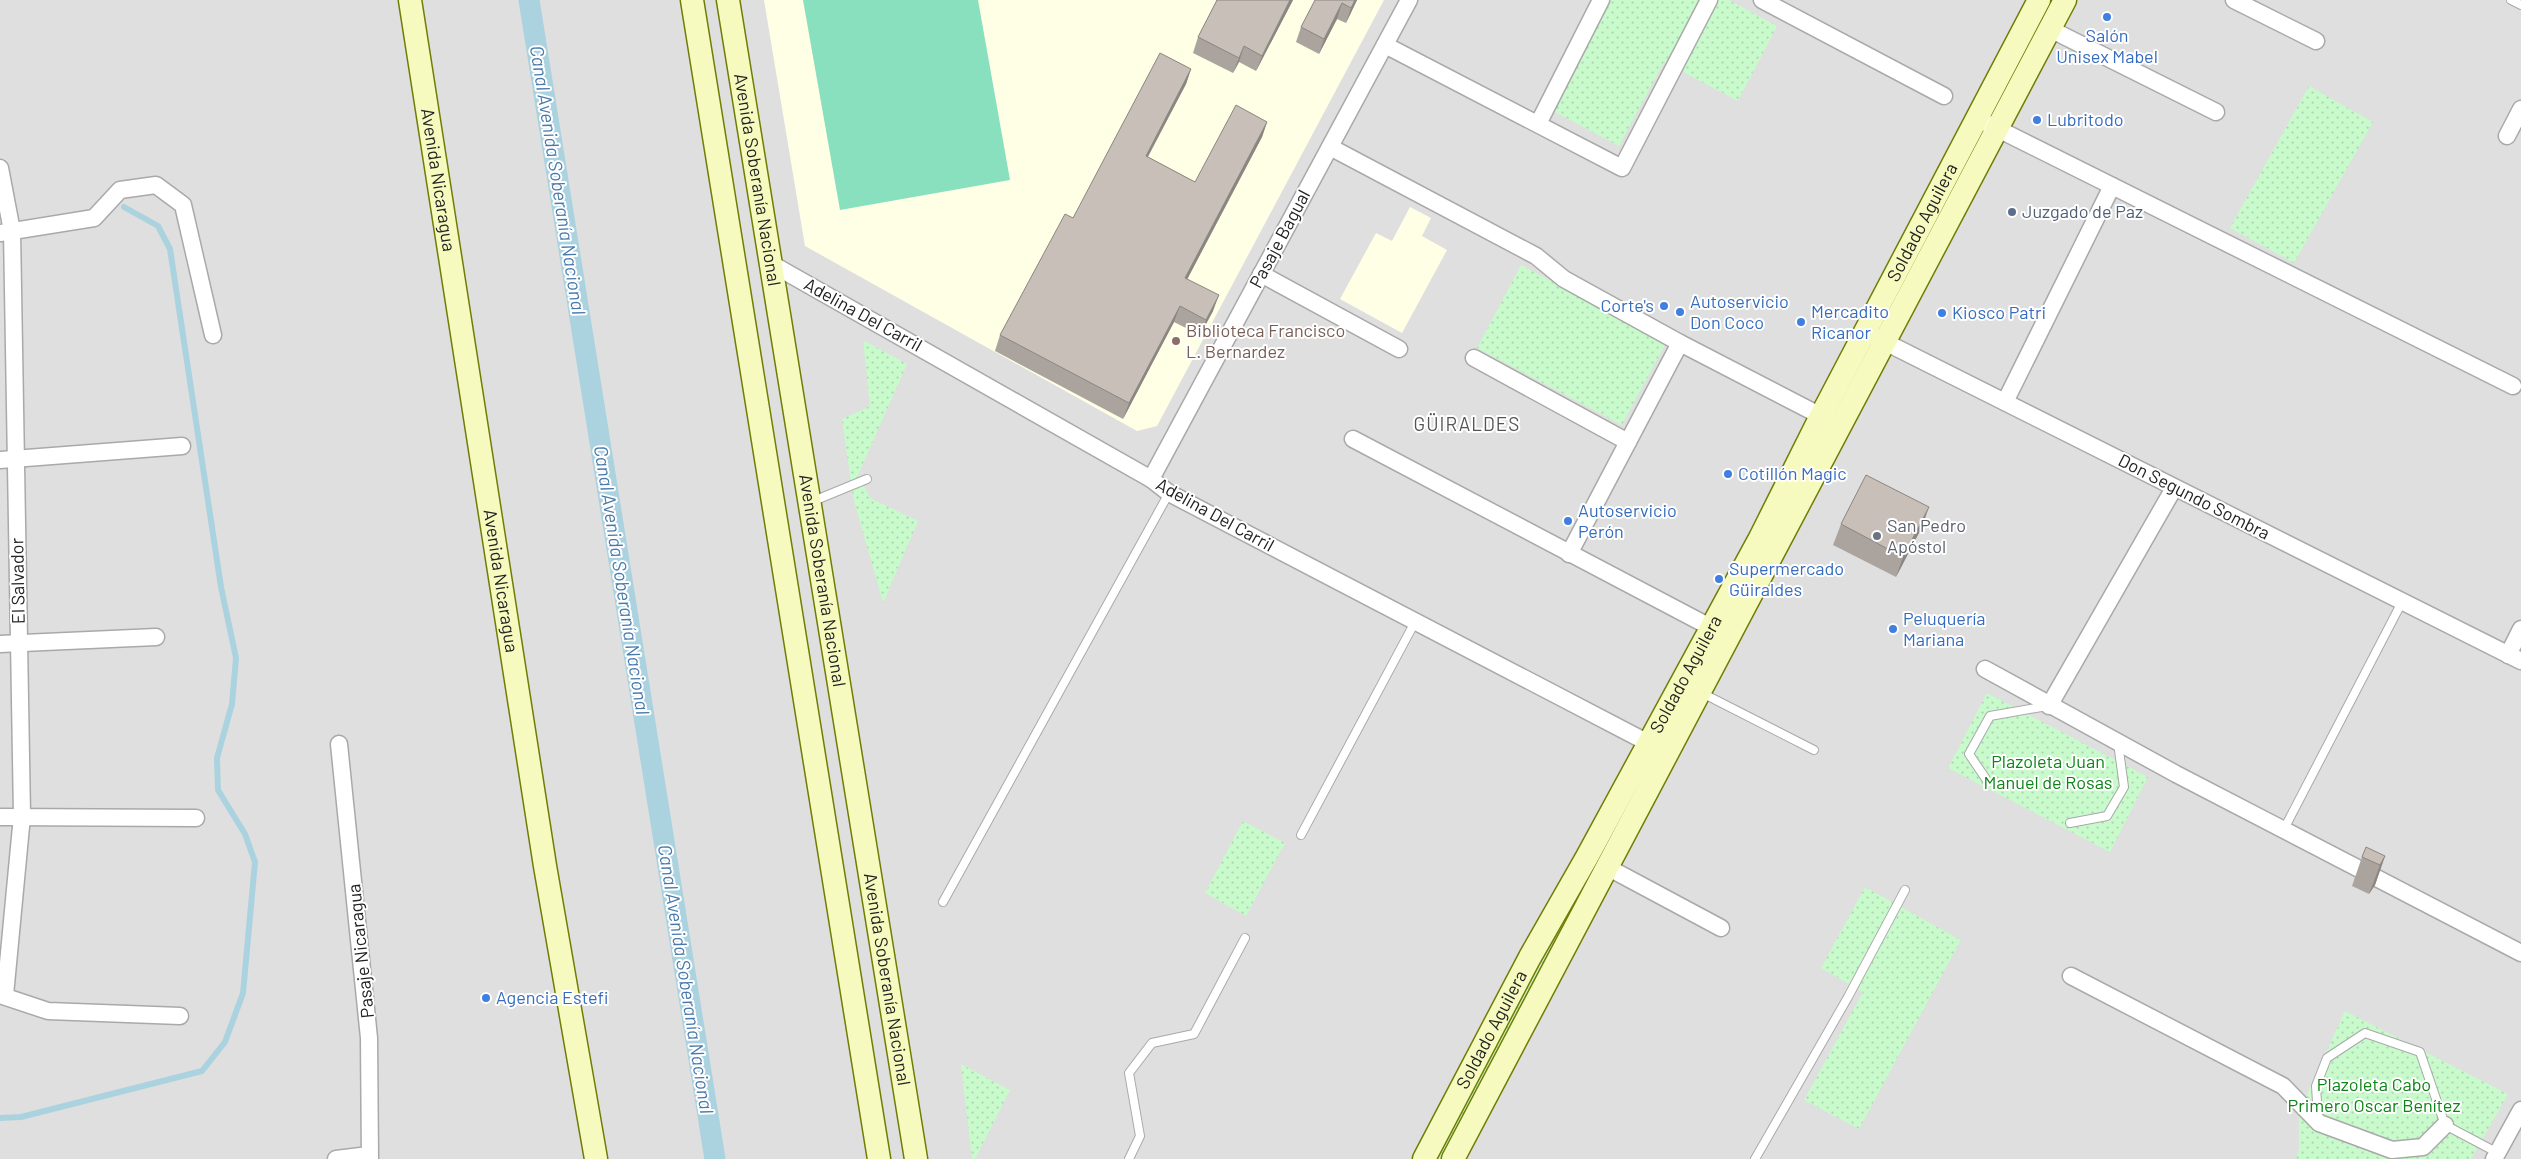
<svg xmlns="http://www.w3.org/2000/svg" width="2521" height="1159" viewBox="0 0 2521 1159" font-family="Barlow,sans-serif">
	<defs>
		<pattern id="park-dots" width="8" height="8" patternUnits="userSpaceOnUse" patternTransform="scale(1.25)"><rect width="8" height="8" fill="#c8facc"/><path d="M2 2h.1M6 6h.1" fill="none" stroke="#acd6af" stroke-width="1.8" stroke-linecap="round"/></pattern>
	</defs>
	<rect width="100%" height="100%" fill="#f2efe9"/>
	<rect fill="#e0dfdf" x="0" y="0" width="2521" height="1159"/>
	<g fill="#ffffe5">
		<path d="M 764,0 L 1384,0 L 1157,426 L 1137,431 L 805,246 Z"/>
		<path d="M 1410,207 L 1431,218 L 1422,236 L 1447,250 L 1402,333 L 1340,299 L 1376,233 L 1392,241 Z"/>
	</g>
	<g fill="url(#park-dots)">
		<path d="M 1611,0 L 1729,0 L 1777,26 L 1738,101 L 1664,62 L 1619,146 L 1553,111 Z"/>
		<path d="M 2309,86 L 2373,122 L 2294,263 L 2230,228 Z"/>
		<path d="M 1521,265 L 1666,343 L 1622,425 L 1477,348 Z"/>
		<path d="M 863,340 L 907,364 L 858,475 L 870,498 L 918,521 L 883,603 L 853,497 L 842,419 L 870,406 Z"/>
		<path d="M 1987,693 L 2148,777 L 2110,852 L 1948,768 Z"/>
		<path d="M 1243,821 L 1285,843 L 1246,916 L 1205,893 Z"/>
		<path d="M 1588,867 L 1596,870 L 1445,1159 L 1437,1159 Z"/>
		<path d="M 1865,887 L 1961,940 L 1859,1129 L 1804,1100 L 1863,992 L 1821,968 Z"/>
		<path d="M 2345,1011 L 2508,1094 L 2471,1159 L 2296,1159 L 2299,1149 L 2299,1112 Z"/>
		<path d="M 961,1064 L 1010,1090 L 975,1159 L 972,1159 Z"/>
	</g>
	<path fill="#88e0be" d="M 803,0 L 978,0 L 1010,180 L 840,210 Z"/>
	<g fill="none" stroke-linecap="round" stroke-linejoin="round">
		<path stroke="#aad3df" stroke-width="6" d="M 0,1118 L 21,1117 L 202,1071 L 225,1042 L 243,993 L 255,862 L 245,834 L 218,790 L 217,758 L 232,704 L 236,658 L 221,587 L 170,249 L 158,226 L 124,207"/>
		<path stroke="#aad3df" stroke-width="21" d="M 529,0 L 715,1159"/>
		<defs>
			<g id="lane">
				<path d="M 2511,0 L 2521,5"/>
				<path d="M 811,502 L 867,479"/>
				<path d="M 1702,693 L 1814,750"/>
				<path d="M 1986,779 L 1969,754 L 1990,716 L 2047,706"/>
				<path d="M 2070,823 L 2107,816 L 2124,787 L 2118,743"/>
				<path d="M 2283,831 L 2402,602"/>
				<path d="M 1301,835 L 1415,622"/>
				<path d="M 943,902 L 1169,493"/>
				<path d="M 2318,1118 L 2316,1086 L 2327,1058 L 2365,1033 L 2420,1052 L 2445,1125 L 2498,1153"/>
				<path d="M 1129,1159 L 1140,1136 L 1129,1073 L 1152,1043 L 1194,1034 L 1245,938"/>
				<path d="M 1755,1159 L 1848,997 L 1905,890"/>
			</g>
			<g id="street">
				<path d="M 1762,0 L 1944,96"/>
				<path d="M 2234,0 L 2316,41"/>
				<path d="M 2050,29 L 2216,112"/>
				<path d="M 1385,45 L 1622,168 L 1709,0"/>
				<path d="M 1538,124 L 1601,0"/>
				<path d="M 1988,124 L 2513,386"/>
				<path d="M 2507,136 L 2521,109"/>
				<path d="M 1330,147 L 1536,256 L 1564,279 L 1680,343 L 1821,416"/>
				<path d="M 0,168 L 12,231 L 22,816 L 5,995"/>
				<path d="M 0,233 L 94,218 L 120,190 L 156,185 L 183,205 L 213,335"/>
				<path d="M 770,263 L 1151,479 L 1169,493 L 1658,748"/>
				<path d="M 1261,274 L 1399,349"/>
				<path d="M 1875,337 L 2521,661"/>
				<path d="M 1474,358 L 1628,442"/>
				<path d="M 2005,402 L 2112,186"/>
				<path d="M 1353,439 L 1712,628"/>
				<path d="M 0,460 L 182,446"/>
				<path d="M 1151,479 L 1409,0"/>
				<path d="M 1569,554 L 1680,343"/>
				<path d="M 0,644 L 156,637"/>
				<path d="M 2508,655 L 2521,629"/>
				<path d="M 1985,669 L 2176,774 L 2521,953"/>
				<path d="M 2049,706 L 2174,488"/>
				<path d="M 339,744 L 369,1038 L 370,1159"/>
				<path d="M 0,817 L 196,818"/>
				<path d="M 1607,867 L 1721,928"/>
				<path d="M 2071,976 L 2283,1086 L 2319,1123 L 2392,1150 L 2423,1147 L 2445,1125"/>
				<path d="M 0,995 L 48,1011 L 180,1016"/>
				<path d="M 336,1159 L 369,1155"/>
				<path d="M 2494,1159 L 2521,1110"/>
			</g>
			<g id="secondary">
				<path id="s1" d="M 410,0 L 545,866 L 596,1159"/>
				<path d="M 692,0 L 879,1159"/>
				<path id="s2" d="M 728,0 L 916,1159"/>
				<path id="s3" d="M 1424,1159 L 1530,957 L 1587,857 L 1760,538 L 1821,416 L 2039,0"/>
				<path d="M 1453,1159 L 2065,0"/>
			</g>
		</defs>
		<use href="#lane" stroke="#a9a9a9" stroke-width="10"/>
		<use href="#street" stroke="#a9a9a9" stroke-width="19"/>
		<use href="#secondary" stroke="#707d05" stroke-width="25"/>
		<use href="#lane" stroke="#fff" stroke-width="8"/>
		<use href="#street" stroke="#fff" stroke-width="16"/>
		<use href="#secondary" stroke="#f7fabf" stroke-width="22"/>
	</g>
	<g fill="#aba49e">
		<path d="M 1217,0 L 1293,0 L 1256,71 L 1239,62 L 1233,73 L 1193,53 L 1198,37 Z"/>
		<path d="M 1315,0 L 1357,0 L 1346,23 L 1337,19 L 1319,54 L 1296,42 L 1301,27 Z"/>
		<path d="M 1191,69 L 1186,84 L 1148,157 L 1195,182 L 1267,122 L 1262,137 L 1187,279 L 1213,311 L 1200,335 L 1174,322 L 1123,419 L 995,351 L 1000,335 L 1073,218 Z"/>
		<path d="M 1841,524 L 1922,527 L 1896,577 L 1833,545 Z"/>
		<path d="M 2385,856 L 2375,885 L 2369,894 L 2352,886 L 2362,857 Z"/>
	</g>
	<g fill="#8b8681">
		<path d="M 1290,0 L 1293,0 L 1256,71 L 1262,56 Z"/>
		<path d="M 1355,0 L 1357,0 L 1346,23 L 1351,8 Z"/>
		<path d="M 1342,3 L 1337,19 L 1319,54 L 1324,39 Z"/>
		<path d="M 1244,46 L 1239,62 L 1233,73 L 1239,58 Z"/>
		<path d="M 1191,69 L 1186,84 L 1140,171 L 1146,156 Z"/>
		<path d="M 1267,122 L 1262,137 L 1180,293 L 1185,278 Z"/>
		<path d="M 1219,295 L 1213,311 L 1200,335 L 1206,320 Z"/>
		<path d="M 1180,306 L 1174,322 L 1123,419 L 1129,403 Z"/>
		<path d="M 1929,507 L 1922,527 L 1896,577 L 1903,557 Z"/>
		<path d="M 2385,856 L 2375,885 L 2369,894 L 2380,865 Z"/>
	</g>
	<g fill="#c7bfb8" stroke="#8b8681">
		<path d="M 1217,0 L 1290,0 L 1262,56 L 1244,46 L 1239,58 L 1198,37 Z"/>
		<path d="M 1315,0 L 1355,0 L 1351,8 L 1342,3 L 1324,39 L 1301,27 Z"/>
		<path d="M 1160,53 L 1191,69 L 1146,156 L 1195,182 L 1236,105 L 1267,122 L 1185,278 L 1219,295 L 1206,320 L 1180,306 L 1129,403 L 1000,335 L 1065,214 L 1073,218 Z"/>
		<path d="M 1866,475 L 1929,507 L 1903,557 L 1841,524 Z"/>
		<path d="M 2366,847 L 2385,856 L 2380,865 L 2362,857 Z"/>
	</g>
	<g fill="#3f7fe0" stroke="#fff" stroke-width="2">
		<circle cx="2107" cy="17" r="5"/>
		<circle cx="2037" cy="120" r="5"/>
		<circle cx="1664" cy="306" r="5"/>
		<circle cx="1680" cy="312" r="5"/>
		<circle cx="1942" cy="313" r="5"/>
		<circle cx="1801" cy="322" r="5"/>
		<circle cx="1728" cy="474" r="5"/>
		<circle cx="1568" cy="521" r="5"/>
		<circle cx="1719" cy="579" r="5"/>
		<circle cx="1893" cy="629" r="5"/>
		<circle cx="486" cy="998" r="5"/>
	</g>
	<circle fill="#5c6f8a" stroke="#fff" stroke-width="2" cx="2012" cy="212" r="5"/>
	<circle fill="#8d6e63" stroke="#fff" stroke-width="2" cx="1176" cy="341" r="5"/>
	<circle fill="#6b7280" stroke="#fff" stroke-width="2" cx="1877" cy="536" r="5"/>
	<g text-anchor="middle" stroke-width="4" stroke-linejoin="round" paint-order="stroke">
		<g font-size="18" fill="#366cbe" stroke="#fff" text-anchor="start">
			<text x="2107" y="42" text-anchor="middle">Salón<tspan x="2107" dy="21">Unisex Mabel</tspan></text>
			<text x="2047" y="126">Lubritodo</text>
			<text x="1690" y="308">Autoservicio<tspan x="1690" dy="21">Don Coco</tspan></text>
			<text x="1654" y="312" text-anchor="end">Corte's</text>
			<text x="1811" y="318">Mercadito<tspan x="1811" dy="21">Ricanor</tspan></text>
			<text x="1952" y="319">Kiosco Patri</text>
			<text x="1738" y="480">Cotillón Magic</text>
			<text x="1578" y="517">Autoservicio<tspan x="1578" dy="21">Perón</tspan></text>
			<text x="1729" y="575">Supermercado<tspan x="1729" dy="21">Güiraldes</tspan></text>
			<text x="1903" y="625">Peluquería<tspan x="1903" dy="21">Mariana</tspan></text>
			<text x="496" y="1004">Agencia Estefi</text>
		</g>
		<g font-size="18" fill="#222" stroke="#fff">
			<text dy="6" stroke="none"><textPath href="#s1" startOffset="182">Avenida Nicaragua</textPath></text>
			<text dy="6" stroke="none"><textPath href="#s2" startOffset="182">Avenida Soberanía Nacional</textPath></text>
			<text dy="6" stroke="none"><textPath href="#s3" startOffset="1061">Soldado Aguilera</textPath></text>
			<text transform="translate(1280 239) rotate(-62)" y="6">Pasaje Bagual</text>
			<text transform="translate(863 315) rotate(29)" y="6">Adelina Del Carril</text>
			<text transform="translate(2194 497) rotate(27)" y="6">Don Segundo Sombra</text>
			<text transform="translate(1215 515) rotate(29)" y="6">Adelina Del Carril</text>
			<text dy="6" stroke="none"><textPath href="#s1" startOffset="588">Avenida Nicaragua</textPath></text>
			<text dy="6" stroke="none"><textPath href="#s2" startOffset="588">Avenida Soberanía Nacional</textPath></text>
			<text transform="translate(18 581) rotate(-91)" y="6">El Salvador</text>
			<text dy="6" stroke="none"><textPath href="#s3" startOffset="551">Soldado Aguilera</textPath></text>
			<text transform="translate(361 951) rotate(-96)" y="6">Pasaje Nicaragua</text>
			<text dy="6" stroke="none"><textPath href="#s2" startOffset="992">Avenida Soberanía Nacional</textPath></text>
			<text dy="6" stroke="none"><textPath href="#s3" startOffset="146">Soldado Aguilera</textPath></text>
		</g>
		<g font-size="18" fill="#4e5e75" stroke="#fff" text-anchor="start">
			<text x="2022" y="218">Juzgado de Paz</text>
		</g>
		<g font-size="18" fill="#785e54" stroke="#fff" text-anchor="start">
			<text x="1186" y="337">Biblioteca Francisco<tspan x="1186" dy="21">L. Bernardez</tspan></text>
		</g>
		<g font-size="18" fill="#5b616d" stroke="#fff" text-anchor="start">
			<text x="1887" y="532">San Pedro<tspan x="1887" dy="21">Apóstol</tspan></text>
		</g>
		<g font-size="18" fill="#0c8416" stroke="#fff">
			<text x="2048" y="768">Plazoleta Juan<tspan x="2048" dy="21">Manuel de Rosas</tspan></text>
			<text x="2374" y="1091">Plazoleta Cabo<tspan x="2374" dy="21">Primero Oscar Benítez</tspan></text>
		</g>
		<g font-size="19" font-style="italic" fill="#4a7aab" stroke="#fff">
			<text transform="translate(558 180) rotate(81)" y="7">Canal Avenida Soberanía Nacional</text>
			<text transform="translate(622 580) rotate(81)" y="7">Canal Avenida Soberanía Nacional</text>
			<text transform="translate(686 979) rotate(81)" y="7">Canal Avenida Soberanía Nacional</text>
		</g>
		<g font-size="19" letter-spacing="1" fill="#555" stroke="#fff">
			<text x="1467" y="431">GÜIRALDES</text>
		</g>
	</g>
</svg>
